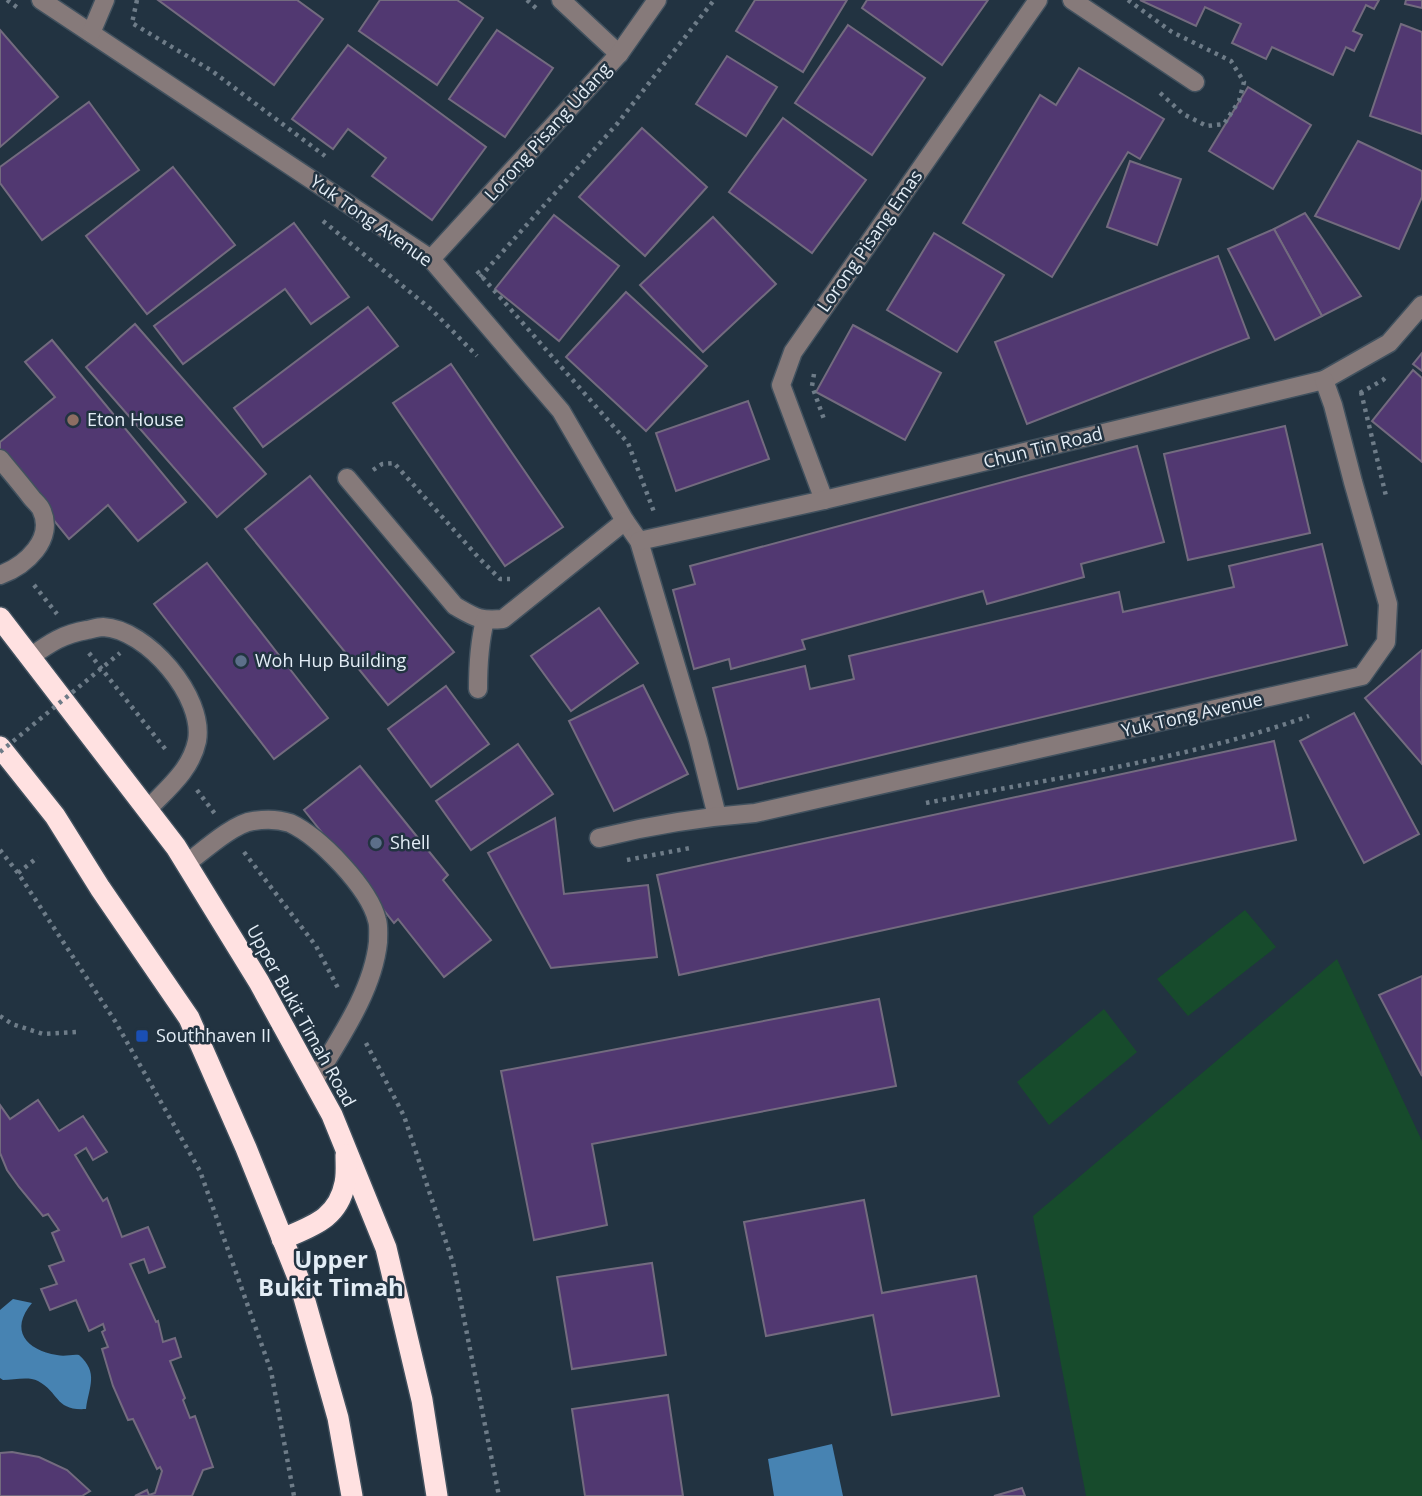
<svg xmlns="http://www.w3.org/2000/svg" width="1422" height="1496" viewBox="0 0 1422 1496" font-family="'Open Sans',sans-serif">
	<rect width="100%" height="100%" fill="#223341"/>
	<g fill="#174b2c">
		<path d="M 1245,910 L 1276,947 L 1188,1016 L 1157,979 Z"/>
		<path d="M 1337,959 L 1422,1141 L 1422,1496 L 1086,1496 L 1033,1216 Z"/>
		<path d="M 1104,1009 L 1137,1052 L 1049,1125 L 1017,1082 Z"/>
	</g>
	<g fill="#4783b2">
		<path d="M 13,1299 L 32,1303 C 9,1330 26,1350 57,1355 C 65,1357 72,1354 79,1355 C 99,1373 89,1386 86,1409 C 55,1411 60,1393 38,1381 C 28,1376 14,1380 3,1380 L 0,1378 L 0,1310 Z"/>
		<path d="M 832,1444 L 843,1496 L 774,1496 L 768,1459 Z"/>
	</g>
	<g fill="#513871" stroke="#736b7f" stroke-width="2">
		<path d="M 158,0 L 297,0 L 323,19 L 274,85 Z"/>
		<path d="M 380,0 L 457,0 L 483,18 L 437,85 L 359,31 Z"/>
		<path d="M 755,0 L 847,0 L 803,72 L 736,31 Z"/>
		<path d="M 867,0 L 988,0 L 942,65 L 862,8 Z"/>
		<path d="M 1140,0 L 1379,0 L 1374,9 L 1366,5 L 1353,31 L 1362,35 L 1354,51 L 1346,47 L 1333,75 L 1272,47 L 1266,59 L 1232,43 L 1241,24 L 1205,7 L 1196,26 Z"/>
		<path d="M 1406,0 L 1422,0 L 1422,8 L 1405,4 Z"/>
		<path d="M 1401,24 L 1422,32 L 1422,134 L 1370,116 Z"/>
		<path d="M 848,25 L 925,78 L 872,155 L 795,103 Z"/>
		<path d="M 0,30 L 58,97 L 0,147 Z"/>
		<path d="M 497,30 L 553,68 L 505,137 L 449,99 Z"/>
		<path d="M 348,45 L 486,147 L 432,220 L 372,176 L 386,158 L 348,129 L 333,149 L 292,119 Z"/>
		<path d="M 727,56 L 777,87 L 746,136 L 696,104 Z"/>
		<path d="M 1079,68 L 1164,119 L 1140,159 L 1128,152 L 1052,277 L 963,223 L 1040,95 L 1056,105 Z"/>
		<path d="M 1248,87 L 1311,125 L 1273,189 L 1209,151 Z"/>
		<path d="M 89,102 L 139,170 L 42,240 L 0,183 L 0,167 Z"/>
		<path d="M 783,118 L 866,180 L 812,253 L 729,192 Z"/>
		<path d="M 642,128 L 707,187 L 645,256 L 579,197 Z"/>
		<path d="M 1358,141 L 1422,171 L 1422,197 L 1399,249 L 1315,216 Z"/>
		<path d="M 1130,161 L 1181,179 L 1157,245 L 1107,227 Z"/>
		<path d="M 173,167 L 235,245 L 147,314 L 86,236 Z"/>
		<path d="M 1305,213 L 1361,296 L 1322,316 L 1274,229 Z"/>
		<path d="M 554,215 L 619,266 L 559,341 L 495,289 Z"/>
		<path d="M 713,217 L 776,284 L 703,352 L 640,285 Z"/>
		<path d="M 294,223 L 349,297 L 311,324 L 285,289 L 183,364 L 154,326 Z"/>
		<path d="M 1274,229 L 1322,316 L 1275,340 L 1228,249 Z"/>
		<path d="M 934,233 L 1004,275 L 957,352 L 887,310 Z"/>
		<path d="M 1218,256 L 1249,338 L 1027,424 L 995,342 Z"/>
		<path d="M 626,292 L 707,366 L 646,431 L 566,357 Z"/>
		<path d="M 368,307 L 398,346 L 263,447 L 234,408 Z"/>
		<path d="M 135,324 L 266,474 L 217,517 L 86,367 Z"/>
		<path d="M 853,325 L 941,373 L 905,440 L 816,392 Z"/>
		<path d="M 52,340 L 186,502 L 138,541 L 108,505 L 69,539 L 0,454 L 0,442 L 55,397 L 25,362 Z"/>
		<path d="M 1422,353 L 1422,371 L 1413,364 Z"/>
		<path d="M 451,364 L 563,527 L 505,566 L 393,403 Z"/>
		<path d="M 1413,370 L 1422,378 L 1422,462 L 1372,421 Z"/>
		<path d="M 748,401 L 769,459 L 676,491 L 656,433 Z"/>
		<path d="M 1285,426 L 1310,533 L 1188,560 L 1164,454 Z"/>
		<path d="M 1137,446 L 1164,542 L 1081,564 L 1084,577 L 987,604 L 983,591 L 802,640 L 805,649 L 731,669 L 729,659 L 694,669 L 673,590 L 695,584 L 690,566 Z"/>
		<path d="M 310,476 L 454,652 L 388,705 L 245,529 Z"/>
		<path d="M 1322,544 L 1347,645 L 738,789 L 713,688 L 805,666 L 810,689 L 854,679 L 849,656 L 1119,592 L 1123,612 L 1234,587 L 1229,566 Z"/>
		<path d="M 207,563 L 328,718 L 274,759 L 154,604 Z"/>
		<path d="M 599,608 L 638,663 L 571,711 L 531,656 Z"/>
		<path d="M 1422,650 L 1421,693 L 1422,764 L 1365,698 Z"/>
		<path d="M 643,685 L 688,774 L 614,811 L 569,721 Z"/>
		<path d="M 446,686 L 489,744 L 431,787 L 388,729 Z"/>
		<path d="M 1354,713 L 1419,834 L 1364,863 L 1300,741 Z"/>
		<path d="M 1274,741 L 1296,840 L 679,975 L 657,875 Z"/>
		<path d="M 518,744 L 553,794 L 471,850 L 436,801 Z"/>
		<path d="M 360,766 L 448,875 L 443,880 L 491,940 L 444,977 L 398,919 L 394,923 L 304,810 Z"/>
		<path d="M 555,818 L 564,894 L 648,885 L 657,957 L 551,968 L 488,853 Z"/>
		<path d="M 1422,976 L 1422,1076 L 1379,995 Z"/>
		<path d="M 879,999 L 896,1086 L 592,1144 L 607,1225 L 534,1240 L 501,1071 Z"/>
		<path d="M 38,1100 L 59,1131 L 83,1116 L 107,1152 L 93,1160 L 86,1148 L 75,1155 L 103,1201 L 107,1198 L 122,1237 L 148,1227 L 165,1267 L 149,1273 L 144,1259 L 130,1264 L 156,1322 L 158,1321 L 163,1342 L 175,1338 L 181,1357 L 170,1361 L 185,1398 L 183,1400 L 190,1418 L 195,1416 L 213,1467 L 203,1470 L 192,1496 L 135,1496 L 147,1490 L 149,1495 L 155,1493 L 162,1471 L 160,1467 L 157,1469 L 133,1419 L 128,1420 L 113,1386 L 102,1349 L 108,1347 L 102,1332 L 105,1330 L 103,1324 L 89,1331 L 76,1300 L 50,1310 L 41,1289 L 57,1284 L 49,1266 L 64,1261 L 52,1233 L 59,1230 L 48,1214 L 43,1216 L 19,1187 L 7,1170 L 0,1153 L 0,1105 L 10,1119 Z"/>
		<path d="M 864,1200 L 882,1293 L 976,1276 L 999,1396 L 892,1415 L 873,1315 L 766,1336 L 744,1222 Z"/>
		<path d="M 652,1263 L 666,1355 L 572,1369 L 557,1277 Z"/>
		<path d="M 668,1395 L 683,1496 L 585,1496 L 572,1409 Z"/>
		<path d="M 12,1452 L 39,1457 L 67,1470 L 90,1491 L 82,1496 L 0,1496 L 0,1453 Z"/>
		<path d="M 1022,1488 L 1025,1496 L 994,1496 Z"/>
	</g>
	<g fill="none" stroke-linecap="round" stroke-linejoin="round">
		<defs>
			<g id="minor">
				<path d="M 41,0 L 431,259 L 561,411 L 625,521 L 639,541 L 698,740 L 717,816"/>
				<path d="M 561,0 L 619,54"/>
				<path d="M 1072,0 L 1195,82"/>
				<path d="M 91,33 L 105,0"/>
				<path d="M 431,259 L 619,54 L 657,0"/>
				<path d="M 0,459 C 10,471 21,484 31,497 C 34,501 39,505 41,509 C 56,539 25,566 0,575"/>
				<path d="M 347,478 L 455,606 C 476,618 479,621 503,619 L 625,521"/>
				<path d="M 824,500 L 781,385 L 793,352 L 1038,0"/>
				<path d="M 639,541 L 824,500 L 1324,380 L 1389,343 L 1422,305"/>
				<path d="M 30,657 C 50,643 63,634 87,630 C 92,629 98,627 103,627 C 147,629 205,697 197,741 C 191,770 167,789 148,809"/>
				<path d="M 478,689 C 478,665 479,644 485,620"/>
				<path d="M 599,838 C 651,825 702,817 755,813 L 1362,676 L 1386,642 L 1388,604 L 1353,482 L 1333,405 L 1324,380"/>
				<path d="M 186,864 C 202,852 234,823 253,821 C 265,819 278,819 290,823 C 320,837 369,888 377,920 C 379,926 378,936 378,942 C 373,991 339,1039 314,1081"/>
			</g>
			<g id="highway">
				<path d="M 0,618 L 176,847 L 259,982 L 332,1115 L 386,1248 L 422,1400 L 437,1496"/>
				<path d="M 0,747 L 55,816 L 100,888 L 189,1018 L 246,1148 L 299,1280 L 338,1418 L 352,1496"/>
				<path d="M 282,1239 C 312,1226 338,1219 345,1183 C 347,1174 346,1164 346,1155"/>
			</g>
		</defs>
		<use href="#minor" stroke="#41515e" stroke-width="21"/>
		<use href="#highway" stroke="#41515e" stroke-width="24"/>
		<g stroke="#6e7c88" stroke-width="4.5" stroke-dasharray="3.5 5" stroke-linecap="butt">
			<path d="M 7,0 L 18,8"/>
			<path d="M 137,0 L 132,23 L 212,71 L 325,156"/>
			<path d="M 527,0 L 537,9"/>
			<path d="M 1128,0 L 1172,32 L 1231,61 L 1244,82 L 1239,101 L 1224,124 L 1207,126 L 1183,114 L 1157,90"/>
			<path d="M 323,221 L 432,310 L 477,356"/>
			<path d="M 477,271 L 628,443 L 654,512"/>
			<path d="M 480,277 L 617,124 L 714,0"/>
			<path d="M 814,374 L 812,386 L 825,422"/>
			<path d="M 1361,392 L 1386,496"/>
			<path d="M 1360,393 L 1383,380 L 1388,375"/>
			<path d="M 373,470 L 382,464 L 394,463 L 479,558 L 500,579 L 510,579"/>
			<path d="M 34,585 L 57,614"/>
			<path d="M 89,653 L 166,750"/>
			<path d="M 197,790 L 215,814"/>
			<path d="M 926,803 C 1054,778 1185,760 1309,716"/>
			<path d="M 0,850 L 18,873 L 115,1021 L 200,1171 L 271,1371 L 294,1496"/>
			<path d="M 244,852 L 316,946 L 338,988"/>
			<path d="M 627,860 L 690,848"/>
			<path d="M 18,873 L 38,857"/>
			<path d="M 0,1016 L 12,1024 L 43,1034 L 77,1032"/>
			<path d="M 366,1043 L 404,1116 L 453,1263 L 499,1496"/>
		</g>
		<use href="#minor" stroke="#867a7a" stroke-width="18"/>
		<use href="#highway" stroke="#ffe1e1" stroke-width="21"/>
		<path stroke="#6e7c88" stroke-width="4.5" stroke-dasharray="3.5 5" stroke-linecap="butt" d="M 0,752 L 120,653"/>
	</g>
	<circle fill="#8d6e63" stroke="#223341" stroke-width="2.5" cx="73" cy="420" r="7"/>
	<g fill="#5c6f8a" stroke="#223341" stroke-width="2.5">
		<circle cx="241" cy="661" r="7"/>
		<circle cx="376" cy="843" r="7"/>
	</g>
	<rect fill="#1a4fb4" stroke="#223341" stroke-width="2.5" x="135" y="1029" width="14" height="14" rx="3.5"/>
	<g text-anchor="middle" stroke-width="5" stroke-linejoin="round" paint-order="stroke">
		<g font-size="18" fill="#e3edf6" stroke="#223341">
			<text transform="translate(548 132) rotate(-48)" y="6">Lorong Pisang Udang</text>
			<text transform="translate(371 221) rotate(35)" y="6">Yuk Tong Avenue</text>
			<text transform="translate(870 241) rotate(-55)" y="6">Lorong Pisang Emas</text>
			<text transform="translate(1043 448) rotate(-14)" y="6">Chun Tin Road</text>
			<text transform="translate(1192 715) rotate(-13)" y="6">Yuk Tong Avenue</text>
			<text transform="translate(301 1016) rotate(61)" y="6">Upper Bukit Timah Road</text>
		</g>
		<g font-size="18" fill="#e3edf6" stroke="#223341" text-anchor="start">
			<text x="87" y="426">Eton House</text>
			<text x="255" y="667">Woh Hup Building</text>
			<text x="390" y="849">Shell</text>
			<text x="156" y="1042">Southhaven II</text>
		</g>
		<g font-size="24" font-weight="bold" fill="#e3edf6" stroke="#223341">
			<text x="331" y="1268">Upper<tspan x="331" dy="28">Bukit Timah</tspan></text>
		</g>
	</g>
</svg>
